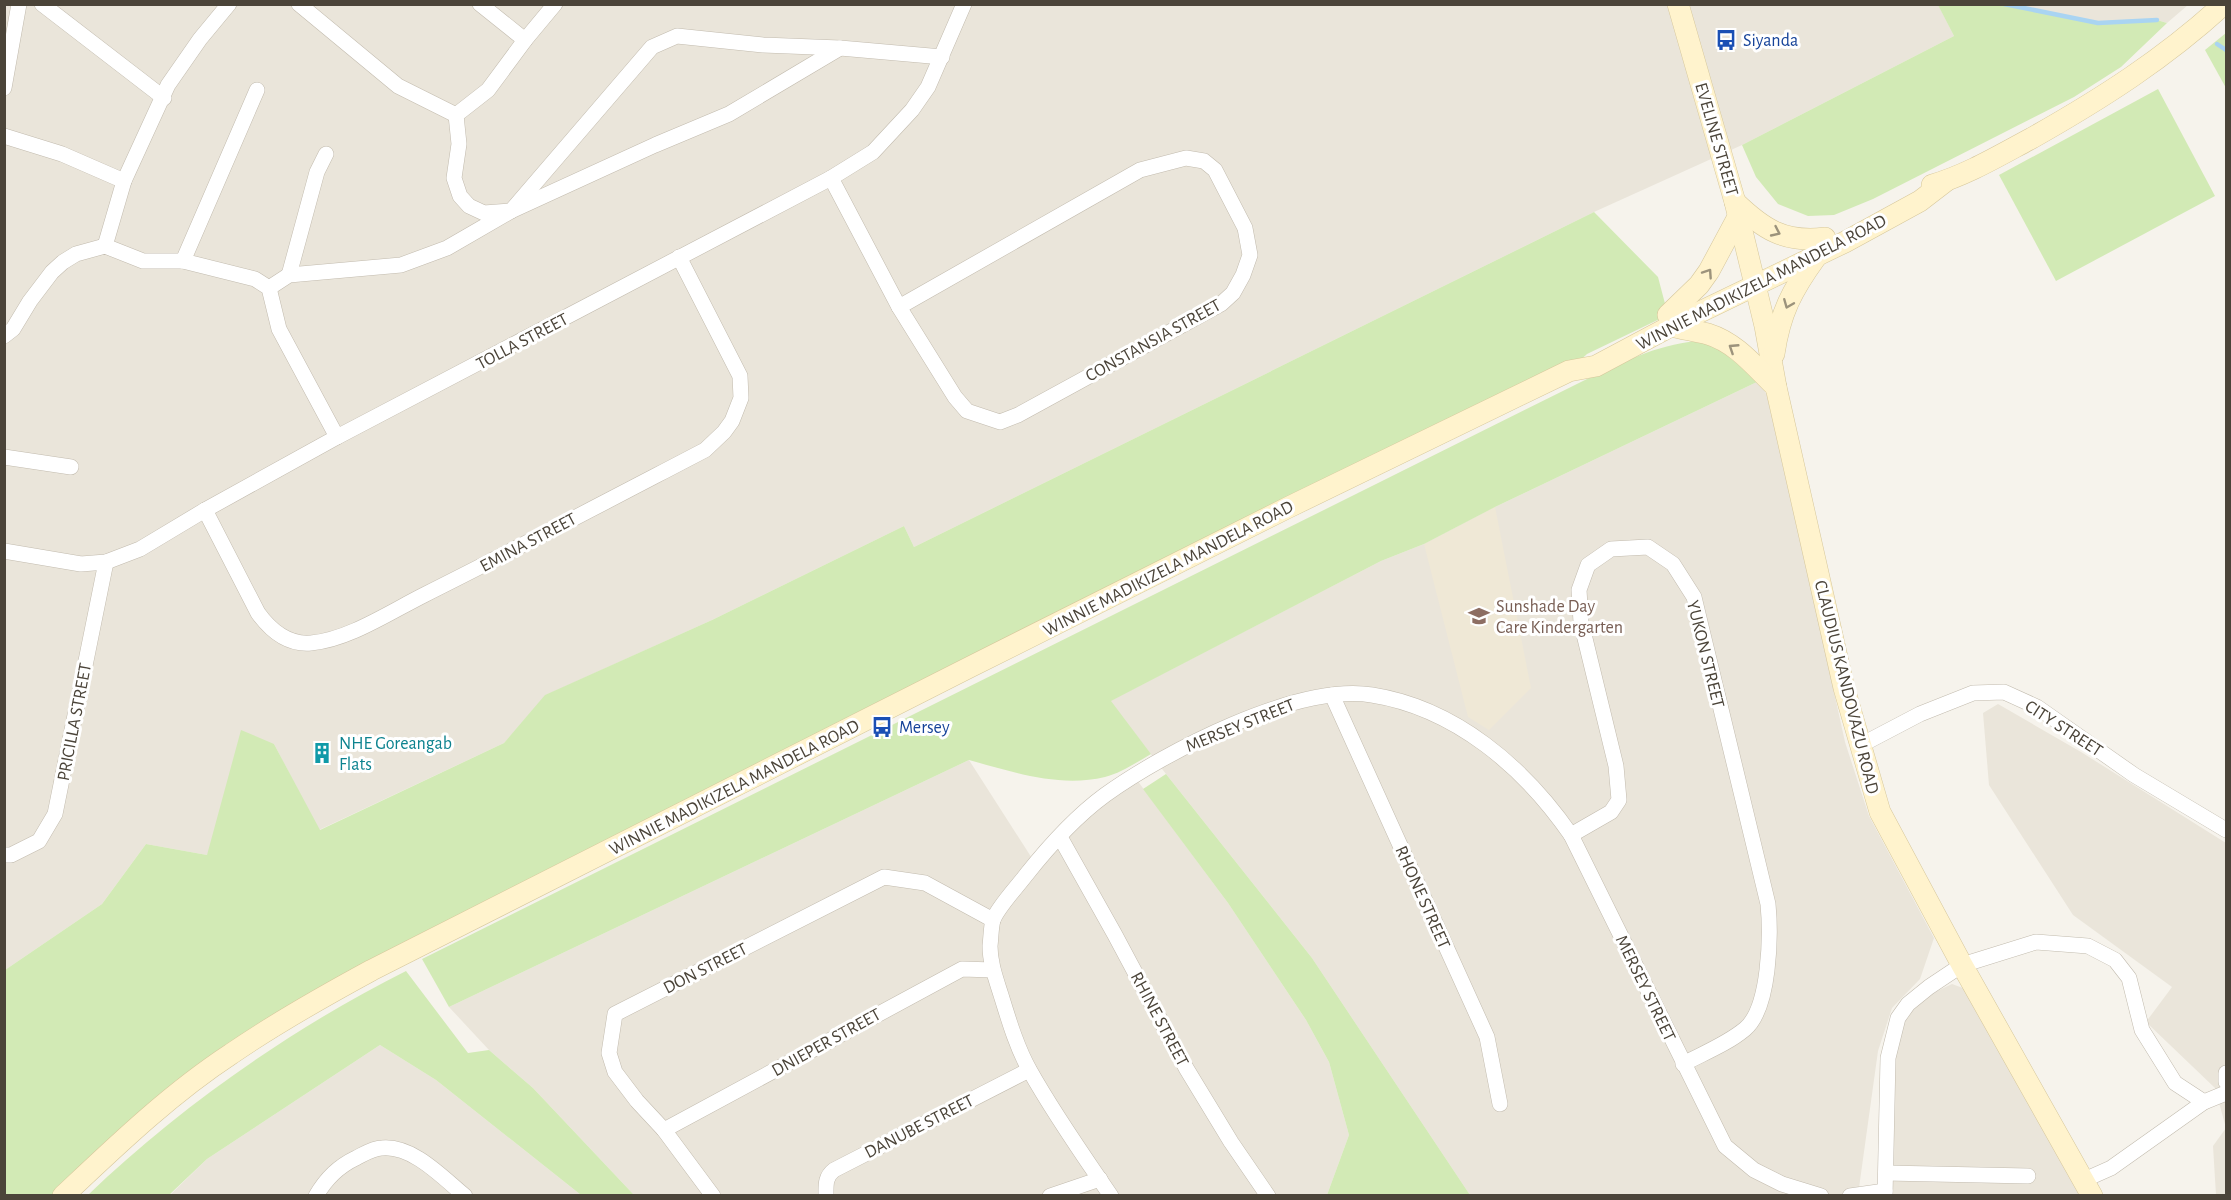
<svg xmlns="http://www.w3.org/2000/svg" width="2231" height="1200" viewBox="0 0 2231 1200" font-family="'Alegreya Sans',sans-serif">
	<rect width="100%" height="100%" fill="#f6f3ec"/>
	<g fill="#eae5da">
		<path d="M 1938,4 L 1954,36 L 1742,145 L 1594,212 L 914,547 L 904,526 L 712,620 L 546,695 L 504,743 L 319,830 L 274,744 L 207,855 L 146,844 L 102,904 L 5,970 L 5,5 Z"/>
		<path d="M 2004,5 L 2188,5 L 2167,23 L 2157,20 L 2098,23 Z"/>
		<path d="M 1759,381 L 1770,401 L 1845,742 L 1869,816 L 1934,938 L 1920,979 L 1892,1008 L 1878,1051 L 1858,1195 L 1470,1195 L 1312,958 L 1166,774 L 1110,701 L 1381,561 L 1424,544 L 1495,507 Z"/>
		<path d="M 1998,704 L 2081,752 L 2226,843 L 2226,1195 L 2216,1195 L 2213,1146 L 2226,1128 L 2215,1088 L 2146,1022 L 2172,987 L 2073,915 L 1989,785 L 1983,713 Z"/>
		<path d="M 969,760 L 1035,863 L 1134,776 L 1228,903 L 1306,1020 L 1329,1062 L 1349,1135 L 1327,1195 L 634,1195 L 533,1088 L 489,1050 L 449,1007 Z"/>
		<path d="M 1952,984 L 1971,991 L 2088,1195 L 1885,1196 L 1897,1038 L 1907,1015 L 1929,995 Z"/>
		<path d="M 380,1045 L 436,1080 L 581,1195 L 169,1196 L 207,1159 Z"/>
	</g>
	<path fill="#efe8d6" d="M 1495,507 L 1531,688 L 1489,730 L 1468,717 L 1424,544 Z"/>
	<g fill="#d2eab5">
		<path d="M 1938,5 L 2004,5 L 2098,23 L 2157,20 L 2167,23 L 2121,67 L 2074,97 L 1873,199 L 1834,215 L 1808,216 L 1778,204 L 1756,177 L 1742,145 L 1954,36 Z"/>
		<path d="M 2226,33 L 2226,88 L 2205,50 Z"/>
		<path d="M 2158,89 L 2215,196 L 2056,281 L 1999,175 Z"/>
		<path d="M 1594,212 L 1658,277 L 1668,315 L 1587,354 L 1569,371 L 279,1023 L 63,1195 L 5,1196 L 5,970 L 102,904 L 146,844 L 207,855 L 241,730 L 274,744 L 320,830 L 504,743 L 545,695 L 712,620 L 904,526 L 914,547 Z"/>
		<path d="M 1696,341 L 1715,346 L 1759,381 L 1495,507 L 1424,544 L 1381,561 L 1111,701 L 1151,754 C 1137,762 1121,773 1105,777 C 1059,788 1013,772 969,760 L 449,1007 L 422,959 L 1585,380 C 1621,363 1656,345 1696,341 Z"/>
		<path d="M 1166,774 L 1312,958 L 1470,1195 L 1397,1196 L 1395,1194 L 1391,1196 L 1327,1195 L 1349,1135 L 1329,1062 L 1306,1020 L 1228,903 L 1143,789 Z"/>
		<path d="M 406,971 L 468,1053 L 489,1050 L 533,1088 L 634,1195 L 581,1195 L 436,1080 L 380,1045 L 207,1159 L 169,1195 L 88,1195 C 178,1108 294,1027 406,971 Z"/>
	</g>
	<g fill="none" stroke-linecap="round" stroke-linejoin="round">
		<g stroke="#a9d4f2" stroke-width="4.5">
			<path d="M 2004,4 L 2098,23 L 2157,20"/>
			<path d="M 2217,44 L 2226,50"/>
		</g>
		<defs>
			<g id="street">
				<path d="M 42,4 L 164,98"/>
				<path d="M 299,4 L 398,86 L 456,115 L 488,90 L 525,40 L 555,4"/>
				<path d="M 480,4 L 525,40"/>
				<path d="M 4,88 L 19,4"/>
				<path d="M 456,115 L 459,144 L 454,178 L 460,196 L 469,206 L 484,213 L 511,211 L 652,47 L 677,36 L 763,45 L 840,48 L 942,57"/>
				<path d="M 4,136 L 62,154 L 124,181"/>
				<path d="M 1186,158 L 1204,161 L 1215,170 L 1245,228 L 1250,255 L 1243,275 L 1233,293 L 1221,304 L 1018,415 L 1000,422 L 967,411 L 955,397 L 899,307 L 1140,170 Z"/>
				<path d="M 831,178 L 899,307"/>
				<path d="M 105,246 L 124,181 L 168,85 L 200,39 L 229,4"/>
				<path d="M 183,261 L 257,90"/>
				<path d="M 289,275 L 317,172 L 326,154"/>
				<path d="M 269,288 L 289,275 L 401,265 L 447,248 L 511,211 L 655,145 L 729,114 L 840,48"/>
				<path d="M 4,336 L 13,329 L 30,301 L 52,272 L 63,262 L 76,254 L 105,246 L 143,261 L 183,261 L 255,279 L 269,288 L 279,329 L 337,437"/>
				<path d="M 4,457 L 71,467"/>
				<path d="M 205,510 L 258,613 C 271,631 288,645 311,643 C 348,640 390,612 424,595 C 518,548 611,499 705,450 L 724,432 L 732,421 L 741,398 L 740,376 L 679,257"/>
				<path d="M 4,551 L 81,564 L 106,562 L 140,549 L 205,510 L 337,437 L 831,178 L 873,152 L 912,110 L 928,87 L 964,4"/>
				<path d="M 1332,695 L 1487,1037 L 1500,1104"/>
				<path d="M 1859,746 L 1920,714 L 1973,693 L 2004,692 L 2037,707 L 2134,775 L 2226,830"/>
				<path d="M 1571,835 L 1611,812 L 1619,800 L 1616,766 L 1581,622 L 1579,590 L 1588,565 L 1611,549 L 1648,547 L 1673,564 L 1694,597 L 1768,904 C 1771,935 1770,1008 1745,1029 C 1727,1044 1704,1053 1683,1064"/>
				<path d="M 1060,837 L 1115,935 L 1186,1068 L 1231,1142 L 1268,1196"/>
				<path d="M 4,855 L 11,855 L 39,841 L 55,814 L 106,562"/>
				<path d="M 2226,1073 L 2226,1082"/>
				<path d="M 664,1130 L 962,969 L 993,970"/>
				<path d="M 1886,1173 L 2028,1176"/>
				<path d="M 2084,1180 L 2111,1168 L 2204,1102 L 2226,1093"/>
				<path d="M 316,1196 C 325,1180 339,1166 356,1158 C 364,1154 373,1148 382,1148 C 413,1145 443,1178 465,1196"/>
				<path d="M 713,1196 L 664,1130 L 637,1101 L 615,1072 L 609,1053 L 615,1014 L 884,877 L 925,883 L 993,920"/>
				<path d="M 826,1196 C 826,1185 825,1177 834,1170 L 1029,1070"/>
				<path d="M 1050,1196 L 1100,1179"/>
				<path d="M 1111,1196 C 1083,1155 1054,1114 1030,1071 C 1017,1048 1009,1021 1001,995 C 996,979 990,963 990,946 C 991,938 991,927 993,920 C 998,907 1017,887 1026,875 C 1049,846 1075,817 1105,795 C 1165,752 1297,683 1372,695 C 1455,708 1524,767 1571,835 L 1725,1146 L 1754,1170 L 1782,1184 L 1821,1196"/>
				<path d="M 1850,1196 L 1885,1191"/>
				<path d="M 1885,1196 L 1888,1058 L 1898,1018 L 1908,1004 L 1929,987 L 1962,965 L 2036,942 L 2088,946 L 2115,960 L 2129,978 L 2142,1030 L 2175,1083 L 2204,1102"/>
			</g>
			<g id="secondary">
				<path d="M 1678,4 L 1735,202 L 1765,326 L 1776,387 L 1844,688 L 1880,812 L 1962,965 L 2092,1196"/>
				<path d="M 1932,185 C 1967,175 2000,155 2032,138 C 2101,99 2164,59 2224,4"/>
				<path d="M 1735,202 C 1763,229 1784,243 1825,238"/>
				<path d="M 1668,315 L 1699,285 L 1709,271 L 1738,217"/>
				<path d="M 1671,326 C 1683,329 1696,331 1708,334 C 1737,343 1755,367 1776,387"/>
				<path d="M 1774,354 C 1780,313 1792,290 1816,257"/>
				<path d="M 63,1196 C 116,1146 170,1094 231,1054 C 276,1023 324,996 372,970 L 970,667 L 1287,508 L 1569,371 L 1596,366 L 1671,326 L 1845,242 L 1920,201 L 1946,181"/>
			</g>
		</defs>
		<use href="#street" stroke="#c2bbae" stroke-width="16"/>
		<use href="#secondary" stroke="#d6c79b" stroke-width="22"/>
		<use href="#street" stroke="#fff" stroke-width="15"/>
		<use href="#secondary" stroke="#fff3cd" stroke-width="21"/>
	</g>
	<defs><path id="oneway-chevron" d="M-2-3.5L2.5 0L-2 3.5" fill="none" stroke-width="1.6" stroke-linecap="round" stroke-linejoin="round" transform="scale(1.5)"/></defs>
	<g stroke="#9c937c">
		<use href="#oneway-chevron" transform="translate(1776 232) rotate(25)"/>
		<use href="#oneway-chevron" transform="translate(1708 273) rotate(-56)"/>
		<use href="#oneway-chevron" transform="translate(1788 304) rotate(112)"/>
		<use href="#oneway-chevron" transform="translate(1733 348) rotate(-147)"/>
	</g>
	<defs>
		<symbol id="bus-bare" viewBox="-9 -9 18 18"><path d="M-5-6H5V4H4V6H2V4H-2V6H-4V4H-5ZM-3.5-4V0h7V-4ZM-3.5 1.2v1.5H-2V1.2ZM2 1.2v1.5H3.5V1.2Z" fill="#1a4fb4" stroke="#fff" stroke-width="2.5" paint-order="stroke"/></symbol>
		<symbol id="school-bare" viewBox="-9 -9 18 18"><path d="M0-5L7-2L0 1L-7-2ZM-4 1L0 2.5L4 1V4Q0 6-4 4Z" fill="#8d6e63" stroke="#fff" stroke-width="2.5" paint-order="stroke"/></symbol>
		<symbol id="building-bare" viewBox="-9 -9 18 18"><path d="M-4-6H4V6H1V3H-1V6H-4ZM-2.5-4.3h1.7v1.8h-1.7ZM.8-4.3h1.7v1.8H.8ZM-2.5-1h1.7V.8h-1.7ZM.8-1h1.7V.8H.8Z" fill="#0f9aa8" stroke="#fff" stroke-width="2.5" paint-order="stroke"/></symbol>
	</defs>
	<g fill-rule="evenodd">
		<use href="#bus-bare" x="1711" y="25" width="30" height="30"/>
		<use href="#school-bare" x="1464" y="601" width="30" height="30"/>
		<use href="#bus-bare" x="867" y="712" width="30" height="30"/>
		<use href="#building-bare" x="307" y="738" width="30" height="30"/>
	</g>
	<g text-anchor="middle" stroke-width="6" stroke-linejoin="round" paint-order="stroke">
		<g font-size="18" fill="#164399" stroke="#fff" text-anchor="start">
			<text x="1743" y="46">Siyanda</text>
			<text x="899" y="733">Mersey</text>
		</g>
		<g font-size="18" fill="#4b4439" stroke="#fff">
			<text transform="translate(1717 139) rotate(74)" y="6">EVELINE STREET</text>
			<text transform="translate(1761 282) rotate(-27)" y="6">WINNIE MADIKIZELA MANDELA ROAD</text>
			<text transform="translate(1153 340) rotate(-29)" y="6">CONSTANSIA STREET</text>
			<text transform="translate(522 341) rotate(-28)" y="6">TOLLA STREET</text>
			<text transform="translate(528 542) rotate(-28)" y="6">EMINA STREET</text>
			<text transform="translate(1168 568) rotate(-27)" y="6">WINNIE MADIKIZELA MANDELA ROAD</text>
			<text transform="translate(1706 654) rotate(76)" y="6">YUKON STREET</text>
			<text transform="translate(1847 687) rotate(76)" y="6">CLAUDIUS KANDOVAZU ROAD</text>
			<text transform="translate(74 722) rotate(-79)" y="6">PRICILLA STREET</text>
			<text transform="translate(1240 725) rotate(-22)" y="6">MERSEY STREET</text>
			<text transform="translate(2064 728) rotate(33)" y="6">CITY STREET</text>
			<text transform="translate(734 787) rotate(-27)" y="6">WINNIE MADIKIZELA MANDELA ROAD</text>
			<text transform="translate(1423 897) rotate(66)" y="6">RHONE STREET</text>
			<text transform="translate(705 968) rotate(-27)" y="6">DON STREET</text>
			<text transform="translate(1646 988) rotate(64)" y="6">MERSEY STREET</text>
			<text transform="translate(1160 1019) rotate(62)" y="6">RHINE STREET</text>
			<text transform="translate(826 1042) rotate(-29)" y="6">DNIEPER STREET</text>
			<text transform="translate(919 1126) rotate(-27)" y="6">DANUBE STREET</text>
		</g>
		<g font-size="18" fill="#785e54" stroke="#fff" text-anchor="start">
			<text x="1496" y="612">Sunshade Day<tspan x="1496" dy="21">Care Kindergarten</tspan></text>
		</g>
		<g font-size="18" fill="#0d838f" stroke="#fff" text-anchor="start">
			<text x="339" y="749">NHE Goreangab<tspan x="339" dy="21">Flats</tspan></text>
		</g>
	</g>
	<rect width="2231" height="1200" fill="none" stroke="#4b4439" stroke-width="12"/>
</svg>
